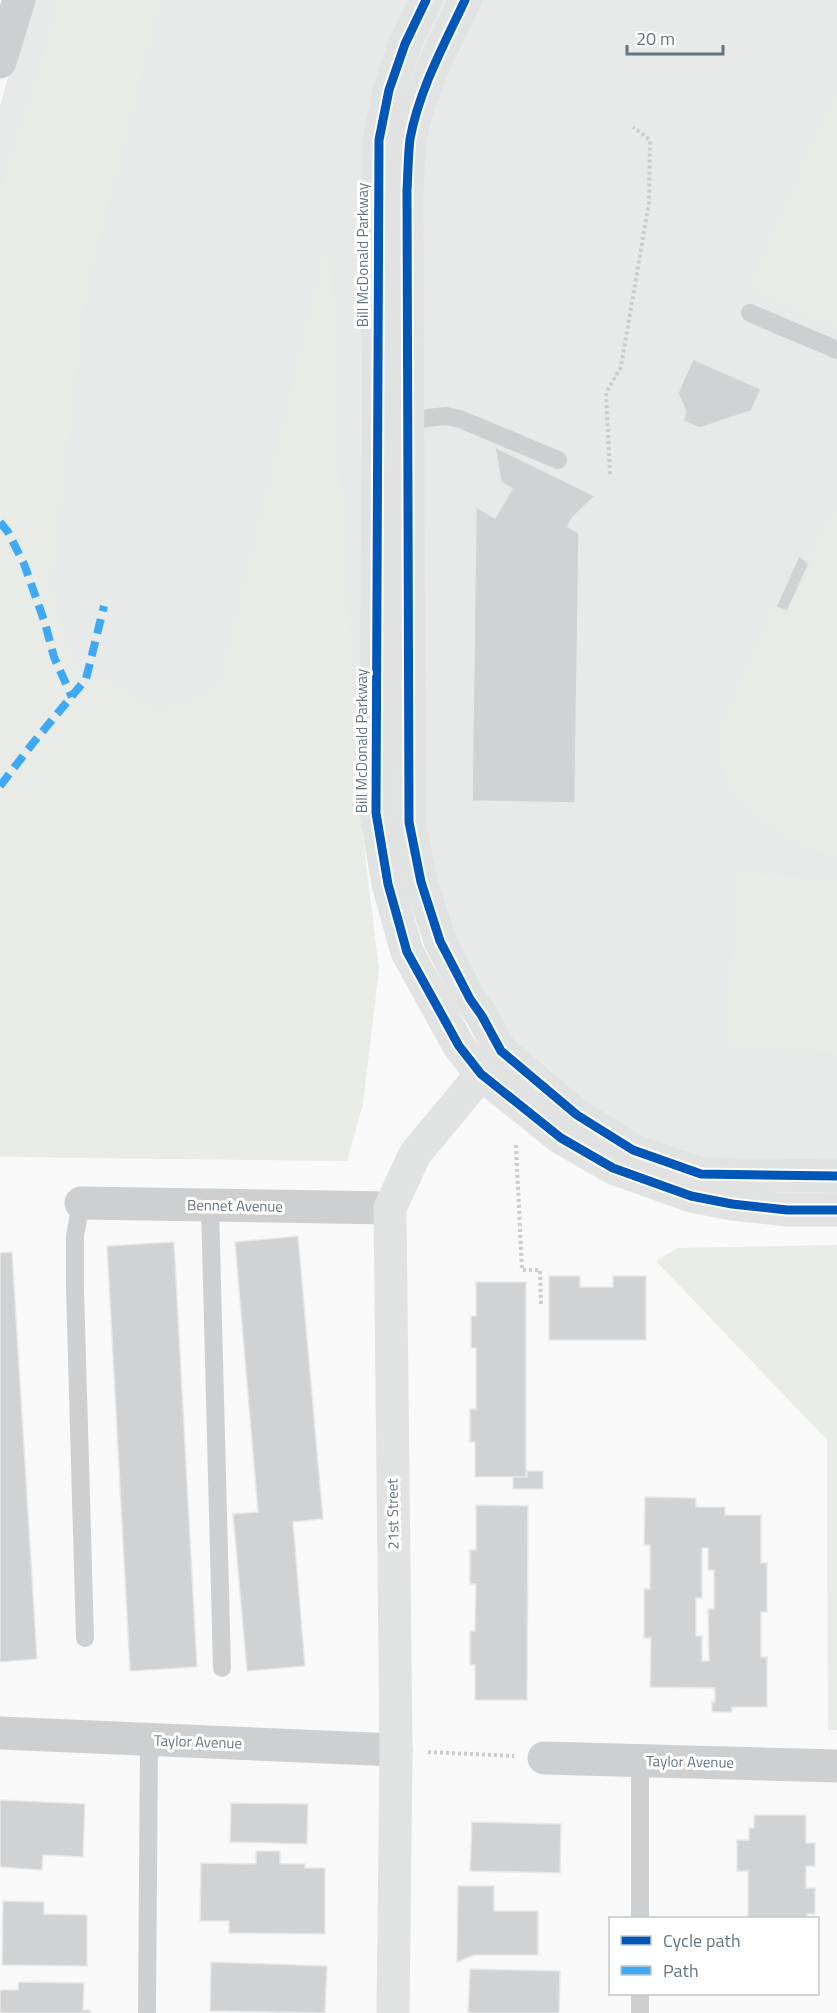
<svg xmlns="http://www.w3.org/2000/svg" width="837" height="2013" viewBox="0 0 837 2013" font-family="'Titillium Web',sans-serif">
	<rect width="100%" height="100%" fill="#f9f9f9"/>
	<path fill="#e8e9e9" d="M 30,0 L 837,0 L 837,1201 L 792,1201 L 617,1159 L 495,1070 L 393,820 L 0,668 L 0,106 Z"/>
	<g fill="#e8ebe6">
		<path d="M 60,0 L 162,0 L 148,47 L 86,294 L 50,587 L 73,661 L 159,711 L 218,688 L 330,231 L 341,496 L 362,829 L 379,969 L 363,1104 L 347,1161 L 0,1157 L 0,192 Z"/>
		<path d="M 837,89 L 837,328 L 748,288 Z"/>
		<path d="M 837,514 L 837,857 L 814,851 L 793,840 L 766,824 L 748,809 L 725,784 L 719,729 L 773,607 L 787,611 L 812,566 L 808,560 L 827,517 Z"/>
		<path d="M 736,873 L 837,878 L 837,1053 L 727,1048 Z"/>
		<path d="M 837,1245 L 837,1730 L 828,1730 L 827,1440 L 656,1261 L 678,1248 Z"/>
	</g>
	<g fill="#d0d2d3" stroke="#e8e8e8" stroke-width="1.5" fill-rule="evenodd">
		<path d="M 693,359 L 761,389 L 751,411 L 700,428 L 683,421 L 686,412 L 678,393 Z"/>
		<path d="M 495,447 L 595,496 L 572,518 L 568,527 L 579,533 L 575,803 L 472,801 L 476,507 L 495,518 L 512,489 L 501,482 Z"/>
		<path d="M 799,556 L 809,564 L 787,611 L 776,607 Z"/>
		<path d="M 298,1236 L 323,1519 L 293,1522 L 305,1666 L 247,1671 L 233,1514 L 258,1512 L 235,1242 Z"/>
		<path d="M 174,1242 L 197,1667 L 130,1671 L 107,1246 Z"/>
		<path d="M 12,1252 L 37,1659 L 0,1662 L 0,1253 Z"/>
		<path d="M 549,1276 L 580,1276 L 580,1287 L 613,1287 L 613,1276 L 646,1276 L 646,1340 L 549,1340 Z"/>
		<path d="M 476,1282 L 526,1282 L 526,1477 L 475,1477 L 475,1442 L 470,1442 L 470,1409 L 476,1409 L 476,1348 L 471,1348 L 471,1316 L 476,1316 Z"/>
		<path d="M 527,1471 L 543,1471 L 543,1489 L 513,1489 L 513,1477 L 527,1477 Z"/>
		<path d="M 645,1497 L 696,1498 L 696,1507 L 725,1507 L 725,1515 L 761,1515 L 761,1563 L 767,1563 L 767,1612 L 761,1612 L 761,1657 L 767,1657 L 767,1707 L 732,1707 L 732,1712 L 712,1712 L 712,1702 L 715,1702 L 715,1688 L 650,1687 L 651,1638 L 644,1638 L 644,1589 L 650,1589 L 650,1545 L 644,1545 ZM 702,1548 L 708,1548 L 708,1570 L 714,1570 L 714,1609 L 708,1609 L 709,1661 L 702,1661 L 702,1636 L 696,1636 L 696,1598 L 702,1598 Z"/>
		<path d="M 476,1505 L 528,1506 L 527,1700 L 475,1700 L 475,1665 L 470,1665 L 470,1631 L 475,1631 L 476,1584 L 470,1584 L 470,1550 L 476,1550 Z"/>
		<path d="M 0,1800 L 85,1804 L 83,1857 L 43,1855 L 42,1870 L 0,1867 Z"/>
		<path d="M 231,1803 L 308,1804 L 307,1844 L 230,1842 Z"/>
		<path d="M 754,1815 L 806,1815 L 806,1843 L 815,1843 L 815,1866 L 806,1866 L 806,1888 L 815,1888 L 815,1914 L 807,1914 L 807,1918 L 748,1918 L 748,1871 L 737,1871 L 737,1840 L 749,1840 L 749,1828 L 754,1828 Z"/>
		<path d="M 472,1822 L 561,1824 L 560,1873 L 470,1871 Z"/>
		<path d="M 256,1851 L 280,1851 L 280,1864 L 305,1864 L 305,1868 L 325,1868 L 325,1934 L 229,1933 L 229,1921 L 200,1921 L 201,1863 L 256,1864 Z"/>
		<path d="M 458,1886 L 494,1886 L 494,1911 L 538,1911 L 538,1955 L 474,1955 L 457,1962 Z"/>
		<path d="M 3,1901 L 44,1902 L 44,1914 L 87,1915 L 87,1966 L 2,1965 Z"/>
		<path d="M 211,1962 L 327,1966 L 325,2013 L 210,2011 Z"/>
		<path d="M 470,1969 L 560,1971 L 559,2013 L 468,2013 Z"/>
		<path d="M 19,1982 L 84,1983 L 83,2010 L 90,2010 L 90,2013 L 0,2013 L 0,1990 L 18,1990 Z"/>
	</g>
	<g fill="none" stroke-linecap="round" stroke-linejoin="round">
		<g stroke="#cbcccd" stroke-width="4" stroke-dasharray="3 3" stroke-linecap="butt">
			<path d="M 610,474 L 606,393 L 621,367 L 649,202 L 650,140 L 633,127"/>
			<path d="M 516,1145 L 522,1270 L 540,1270 L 541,1307"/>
			<path d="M 428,1752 L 514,1756"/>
		</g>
		<g stroke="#cecfd0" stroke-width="18">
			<path d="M 750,313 L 837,350"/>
			<path d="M 409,420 L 446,416 L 460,419 L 558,460"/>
			<path d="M 81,1203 L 75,1236 L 75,1288 L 85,1638"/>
			<path d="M 210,1206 L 222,1668"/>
			<path d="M 640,1761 L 640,1918"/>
			<path d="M 640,1994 L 640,2013"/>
			<path d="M 147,2013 L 149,1739"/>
		</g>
		<g stroke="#cecfd0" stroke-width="33">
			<path d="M 0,62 L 19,0"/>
			<path d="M 81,1203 L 390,1208"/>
			<path d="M 0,1733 L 396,1750"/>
			<path d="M 544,1758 L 837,1766"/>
		</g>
		<g stroke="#e1e2e2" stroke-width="33">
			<path d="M 426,0 L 405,44 L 389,90 L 379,140 L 376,813 L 388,884 L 407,952 L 459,1046 L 481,1074 L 561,1138 L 613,1168 L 691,1196 L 732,1204 L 787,1210 L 837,1210"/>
			<path d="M 465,0 C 444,45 419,90 410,139 C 408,155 408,174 407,190 L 409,822 L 421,882 L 440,941 L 470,999 L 482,1016 L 501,1051 L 577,1115 L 633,1150 L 701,1174 L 837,1176"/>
			<path d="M 393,2013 L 396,1750 L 390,1208 L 415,1154 L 494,1059"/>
		</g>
		<g stroke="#3fa9f5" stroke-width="8" stroke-dasharray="15 8" stroke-linecap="butt">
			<path d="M 0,522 L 8,532 L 24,564 L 45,623 L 54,657 L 72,697"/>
			<path d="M 0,786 L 33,743 L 86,679 L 104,606"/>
		</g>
		<defs>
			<g id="cycleway">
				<path d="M 426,0 L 405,44 L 389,90 L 379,140 L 376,813 L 388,884 L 407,952 L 459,1046 L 481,1074 L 561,1138 L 613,1168 L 691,1196 L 732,1204 L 787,1210 L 837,1210"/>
				<path d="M 465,0 C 444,45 419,90 410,139 C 408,155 408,174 407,190 L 409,822 L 421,882 L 440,941 L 470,999 L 482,1016 L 501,1051 L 577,1115 L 633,1150 L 701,1174 L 837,1176"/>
			</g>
		</defs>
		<use href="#cycleway" stroke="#fff" stroke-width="13"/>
		<use href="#cycleway" stroke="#0057b8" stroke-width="9"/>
	</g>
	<g text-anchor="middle" stroke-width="6" stroke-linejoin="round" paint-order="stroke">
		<g font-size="15" fill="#657683" stroke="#fff">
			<text transform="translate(363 255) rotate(-90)" y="5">Bill McDonald Parkway</text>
			<text transform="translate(362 741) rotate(-90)" y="5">Bill McDonald Parkway</text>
			<text transform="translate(235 1206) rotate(1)" y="5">Bennet Avenue</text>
			<text transform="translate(393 1514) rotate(-91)" y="5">21st Street</text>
			<text transform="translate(198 1742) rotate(2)" y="5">Taylor Avenue</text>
			<text transform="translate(690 1762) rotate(1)" y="5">Taylor Avenue</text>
		</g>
	</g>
	<rect x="609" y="1917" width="210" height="78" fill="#ffffff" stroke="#c1c8cd" stroke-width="1.5"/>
	<rect x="621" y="1936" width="30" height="9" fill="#0057b8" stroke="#c1c8cd" stroke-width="1.5"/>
	<text x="663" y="1947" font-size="18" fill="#657683">Cycle path</text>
	<rect x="621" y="1966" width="30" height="9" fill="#3fa9f5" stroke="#c1c8cd" stroke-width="1.5"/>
	<text x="663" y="1977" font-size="18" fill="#657683">Path</text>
	<path d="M627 45v9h96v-9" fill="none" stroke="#657683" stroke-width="3"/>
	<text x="636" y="45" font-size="18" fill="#657683" stroke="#ffffff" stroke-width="4.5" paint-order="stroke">20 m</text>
</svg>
